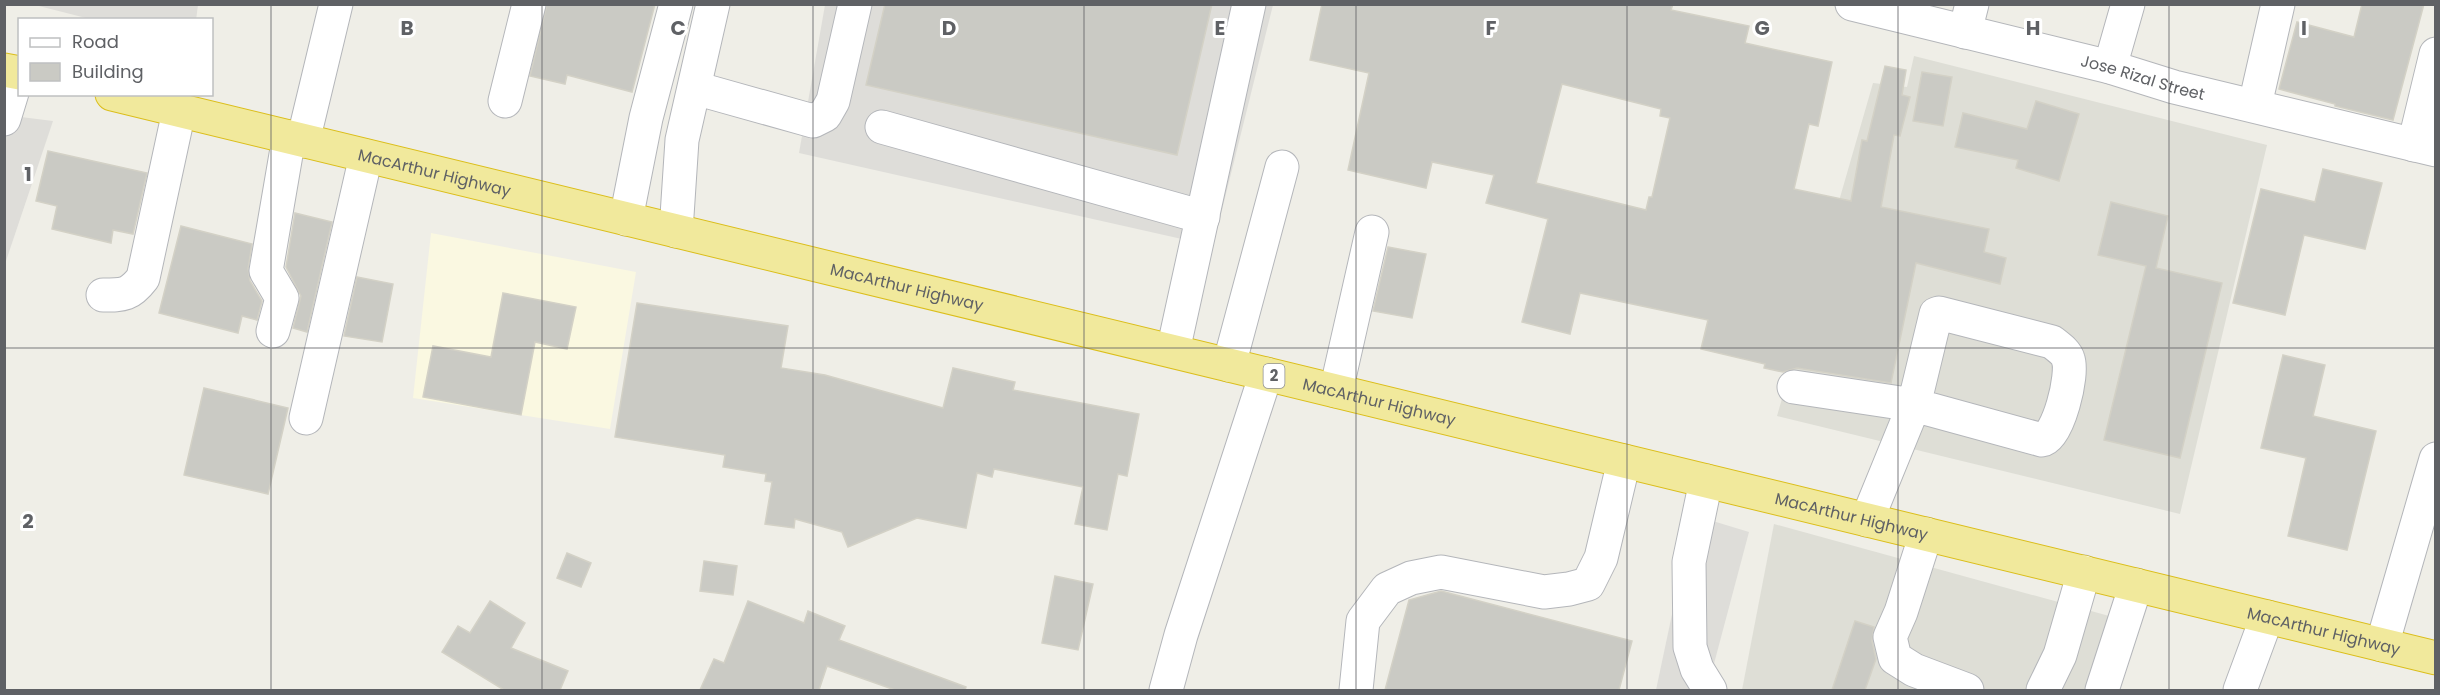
<svg xmlns="http://www.w3.org/2000/svg" width="2440" height="695" viewBox="0 0 2440 695" font-family="Poppins,sans-serif">
	<rect width="100%" height="100%" fill="#efeee7"/>
	<path fill="#faf8e1" d="M 431,233 L 636,272 L 610,429 L 413,398 Z"/>
	<g fill="#deddd9">
		<path d="M 35,5 L 198,5 L 196,20 L 90,19 Z"/>
		<path d="M 825,5 L 1273,5 L 1213,246 L 799,153 Z"/>
		<path d="M 5,115 L 53,121 L 5,264 Z"/>
		<path d="M 1693,515 L 1749,532 L 1707,690 L 1656,690 Z"/>
	</g>
	<g fill="#deded6">
		<path d="M 1914,56 L 2267,145 L 2180,514 L 1777,416 L 1873,83 L 1907,87 Z"/>
		<path d="M 1774,524 L 2120,619 L 2097,690 L 1742,690 Z"/>
	</g>
	<g fill="#cacac4" stroke="#d3d1c6" stroke-width="1.5" fill-rule="evenodd">
		<path d="M 547,4 L 655,4 L 632,92 L 567,75 L 565,84 L 530,76 Z"/>
		<path d="M 885,4 L 1212,4 L 1177,155 L 866,85 Z"/>
		<path d="M 1322,4 L 1673,4 L 1671,10 L 1749,26 L 1745,43 L 1832,62 L 1818,126 L 1809,124 L 1794,189 L 1851,201 L 1862,140 L 1867,141 L 1885,66 L 1906,70 L 1902,95 L 1910,97 L 1900,136 L 1894,135 L 1881,207 L 1989,229 L 1984,252 L 2006,258 L 2000,284 L 1916,263 L 1891,383 L 1797,368 L 1783,372 L 1764,368 L 1765,364 L 1701,349 L 1708,320 L 1580,293 L 1570,334 L 1522,322 L 1548,219 L 1486,203 L 1494,175 L 1432,162 L 1426,188 L 1348,170 L 1369,73 L 1310,60 ZM 1562,84 L 1661,109 L 1660,116 L 1670,118 L 1652,197 L 1649,197 L 1646,210 L 1536,183 Z"/>
		<path d="M 2362,4 L 2424,4 L 2393,120 L 2335,106 L 2335,104 L 2279,89 L 2297,22 L 2354,37 Z"/>
		<path d="M 1922,72 L 1952,77 L 1943,126 L 1913,121 Z"/>
		<path d="M 2036,101 L 2079,114 L 2059,181 L 2016,168 L 2018,160 L 1955,147 L 1963,113 L 2027,129 Z"/>
		<path d="M 48,151 L 147,173 L 133,234 L 113,230 L 111,243 L 52,229 L 57,206 L 36,201 Z"/>
		<path d="M 2323,169 L 2382,183 L 2365,249 L 2304,235 L 2285,315 L 2233,303 L 2261,189 L 2315,202 Z"/>
		<path d="M 2111,202 L 2168,216 L 2156,268 L 2222,283 L 2180,458 L 2104,440 L 2146,266 L 2098,255 Z"/>
		<path d="M 295,213 L 332,222 L 307,332 L 293,328 L 301,296 L 286,267 Z"/>
		<path d="M 181,226 L 252,244 L 248,269 L 250,281 L 262,301 L 257,320 L 242,316 L 238,333 L 159,313 Z"/>
		<path d="M 1388,247 L 1426,254 L 1412,318 L 1373,311 Z"/>
		<path d="M 357,277 L 393,284 L 382,342 L 344,336 Z"/>
		<path d="M 503,293 L 576,307 L 567,349 L 535,342 L 521,415 L 423,397 L 433,346 L 491,357 Z"/>
		<path d="M 637,303 L 788,326 L 781,368 L 825,375 L 943,408 L 953,368 L 1015,382 L 1013,390 L 1139,414 L 1127,476 L 1118,474 L 1107,530 L 1075,524 L 1083,487 L 994,469 L 992,477 L 977,473 L 966,528 L 917,518 L 848,547 L 842,532 L 795,519 L 794,528 L 765,524 L 772,482 L 765,481 L 766,474 L 723,467 L 725,455 L 615,437 Z"/>
		<path d="M 2283,355 L 2325,365 L 2313,416 L 2376,431 L 2347,550 L 2288,536 L 2306,458 L 2261,448 Z"/>
		<path d="M 204,388 L 288,408 L 268,494 L 184,475 Z"/>
		<path d="M 567,553 L 591,563 L 581,587 L 557,578 Z"/>
		<path d="M 704,561 L 737,566 L 733,595 L 700,591 Z"/>
		<path d="M 1055,576 L 1093,584 L 1078,650 L 1042,643 Z"/>
		<path d="M 1441,591 L 1632,641 L 1619,690 L 1385,690 L 1409,600 Z"/>
		<path d="M 490,601 L 525,623 L 511,648 L 568,671 L 560,690 L 504,690 L 442,652 L 458,626 L 470,633 Z"/>
		<path d="M 748,601 L 804,623 L 808,611 L 845,626 L 839,640 L 966,687 L 965,690 L 895,690 L 827,666 L 819,690 L 700,690 L 714,659 L 724,663 Z"/>
		<path d="M 1855,621 L 1874,627 L 1872,641 L 1876,659 L 1865,690 L 1832,690 Z"/>
	</g>
	<g fill="none" stroke-linecap="round" stroke-linejoin="round">
		<defs>
			<g id="minor">
				<path id="s1" d="M 1852,4 L 2110,67 L 2174,87 L 2436,150"/>
				<path d="M 1965,32 L 1972,4"/>
				<path d="M 2110,67 L 2128,4"/>
				<path d="M 695,88 L 813,121 L 825,115 L 833,101 L 855,4"/>
				<path d="M 505,101 L 529,4"/>
				<path d="M 2255,105 L 2278,4"/>
				<path d="M 4,119 L 18,73"/>
				<path d="M 882,127 L 1203,217"/>
				<path d="M 303,141 L 336,4"/>
				<path d="M 2414,145 L 2436,54"/>
				<path d="M 626,219 L 646,118 L 676,4"/>
				<path d="M 676,231 L 682,140 L 713,4"/>
				<path d="M 103,295 C 124,295 130,295 143,278 L 179,111"/>
				<path d="M 273,331 L 282,298 L 266,271 L 289,137"/>
				<path d="M 1173,351 L 1249,4"/>
				<path d="M 1229,365 L 1282,167"/>
				<path d="M 1794,387 L 1914,405 L 2042,440 C 2058,438 2074,374 2068,359 C 2066,352 2058,347 2052,342 L 1939,313 L 1936,314 L 1914,405 L 1867,520"/>
				<path d="M 1336,391 L 1372,232"/>
				<path d="M 306,418 L 366,156"/>
				<path d="M 1706,481 L 1689,562 L 1690,647 L 1697,669 L 1710,690"/>
				<path d="M 1926,534 L 1901,612 L 1890,637 L 1895,658 L 1914,670 L 1967,690"/>
				<path d="M 2382,645 L 2436,459"/>
				<path d="M 1166,690 L 1181,635 L 1266,374"/>
				<path d="M 1356,690 L 1363,621 L 1387,589 L 1411,578 L 1441,572 L 1544,592 L 1569,589 L 1588,584 L 1601,558 L 1624,461"/>
				<path d="M 2043,690 L 2060,655 L 2084,572"/>
				<path d="M 2102,690 L 2136,585"/>
				<path d="M 2240,690 L 2267,617"/>
			</g>
			<g id="highway">
				<path d="M 4,70 L 20,73"/>
				<path id="s2" d="M 112,94 L 2436,658"/>
			</g>
		</defs>
		<use href="#minor" stroke="#b4b6ba" stroke-width="35"/>
		<use href="#highway" stroke="#dbbe1b" stroke-width="35"/>
		<use href="#minor" stroke="#fff" stroke-width="33"/>
		<use href="#highway" stroke="#f1e99c" stroke-width="33"/>
	</g>
	<path fill="none" stroke="#5f6165" stroke-width="1.5" stroke-opacity="0.55" d="M 271,4 L 271,690M 542,4 L 542,690M 813,4 L 813,690M 1084,4 L 1084,690M 1356,4 L 1356,690M 1627,4 L 1627,690M 1898,4 L 1898,690M 2169,4 L 2169,690M 4,348 L 2436,348"/>
	<g text-anchor="middle" stroke-width="6" stroke-linejoin="round" paint-order="stroke">
		<rect fill="#fff" stroke="#8f9093" stroke-width="1.5" x="1263.5" y="364" width="21" height="24" rx="4.5"/>
		<g font-size="15" font-weight="bold" fill="#5f6165">
			<text x="1274" y="381">2</text>
		</g>
		<g font-size="16" fill="#5f6165" stroke="#fff">
			<text dy="6" stroke="none"><textPath href="#s1" startOffset="300">Jose Rizal Street</textPath></text>
			<text dy="6" stroke="none"><textPath href="#s2" startOffset="332">MacArthur Highway</textPath></text>
			<text dy="6" stroke="none"><textPath href="#s2" startOffset="818">MacArthur Highway</textPath></text>
			<text dy="6" stroke="none"><textPath href="#s2" startOffset="1304">MacArthur Highway</textPath></text>
			<text dy="6" stroke="none"><textPath href="#s2" startOffset="1790">MacArthur Highway</textPath></text>
			<text dy="6" stroke="none"><textPath href="#s2" startOffset="2276">MacArthur Highway</textPath></text>
		</g>
	</g>
	<g font-size="20" text-anchor="middle" font-weight="bold" fill="#5f6165" stroke="#fff" stroke-width="6" stroke-linejoin="round" paint-order="stroke">
		<text x="407" y="35">B</text>
		<text x="678" y="35">C</text>
		<text x="949" y="35">D</text>
		<text x="1220" y="35">E</text>
		<text x="1491" y="35">F</text>
		<text x="1762" y="35">G</text>
		<text x="2033" y="35">H</text>
		<text x="2304" y="35">I</text>
		<text x="28" y="181">1</text>
		<text x="28" y="528">2</text>
	</g>
	<rect width="2440" height="695" fill="none" stroke="#5f6165" stroke-width="12"/>
	<rect x="18" y="18" width="195" height="78" fill="#ffffff" stroke="#bfc0c1" stroke-width="1.5"/>
	<rect x="30" y="38" width="30" height="9" fill="#ffffff" stroke="#bfc0c1" stroke-width="1.5"/>
	<text x="72" y="48" font-size="18" fill="#5f6165">Road</text>
	<rect x="30" y="63" width="30" height="18" fill="#cacac4" stroke="#bfc0c1" stroke-width="1.5"/>
	<text x="72" y="78" font-size="18" fill="#5f6165">Building</text>
</svg>
